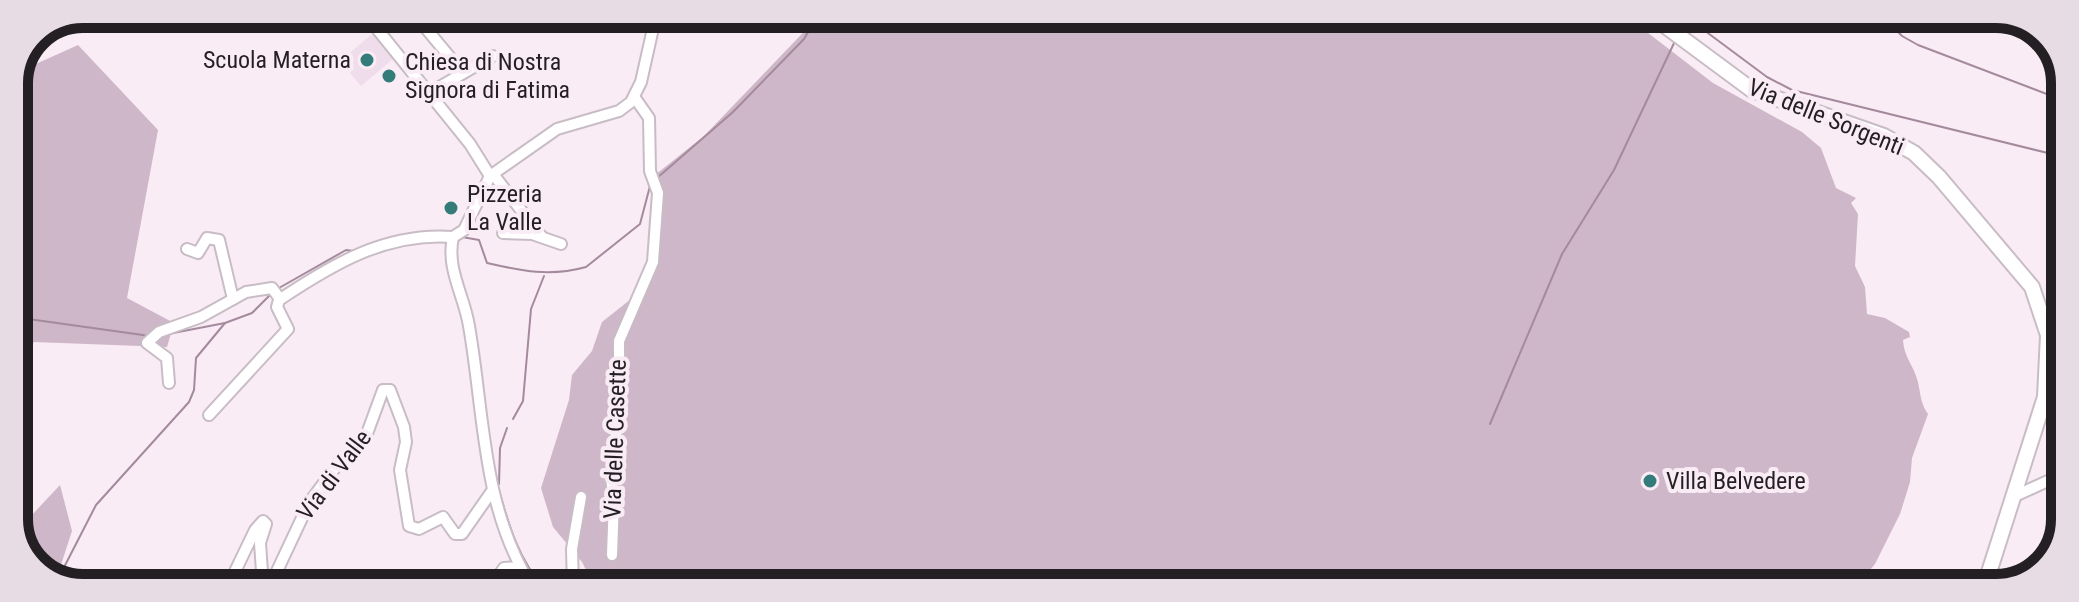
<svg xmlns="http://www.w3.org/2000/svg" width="2079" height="602" viewBox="0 0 2079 602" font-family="'Roboto Condensed',sans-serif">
	<rect width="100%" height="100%" fill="#f9ecf5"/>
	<path fill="#f0ddeb" d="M 372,34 L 393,59 L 361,86 L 340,61 Z"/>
	<g fill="#ceb7c8">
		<path d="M 820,15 L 1626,16 L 1713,83 L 1802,132 L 1821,148 L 1836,188 L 1856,198 L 1851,203 L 1858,214 L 1855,266 L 1865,287 L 1867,314 L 1885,318 L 1909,332 L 1910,337 L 1903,340 C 1904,356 1911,362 1916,376 C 1921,389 1919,402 1928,414 L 1912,458 L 1910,482 L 1900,514 L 1875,564 L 1855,588 L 594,586 L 582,562 L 553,527 L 541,488 L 569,400 L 572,375 L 592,351 L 602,322 L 631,299 L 654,263 L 655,175 L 704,136 Z"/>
		<path d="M 78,45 L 158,130 L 127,298 L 174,323 L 167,347 L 34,342 L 14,373 L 14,82 L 18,72 Z"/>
		<path d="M 60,485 L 72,531 L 56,580 L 31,565 L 16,532 Z"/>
	</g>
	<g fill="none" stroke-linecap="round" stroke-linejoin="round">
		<g stroke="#a48a9d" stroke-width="2">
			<path d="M 1685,16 L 1767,77 L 1792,90 L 2064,157"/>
			<path d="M 1883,16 L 1902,36 L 1918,45 L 2065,101"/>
			<path d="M 1682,29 L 1690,19"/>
			<path d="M 657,178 L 733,112 L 804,39 L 818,15"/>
			<path d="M 462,237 L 479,240 L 487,263 C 522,271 550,277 586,267 L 640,224 L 650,186"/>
			<path d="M 279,288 L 346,250 L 354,251"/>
			<path d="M 14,317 L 150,336"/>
			<path d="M 168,334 L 225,323 L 252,313 L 271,294"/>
			<path d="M 513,419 L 523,401 L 531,309 L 544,276"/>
			<path d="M 1490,424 L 1562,254 L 1614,170 L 1675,41"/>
			<path d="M 499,484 L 500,448 L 507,428"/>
			<path d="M 500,494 C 509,526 520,562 543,586"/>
			<path d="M 57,581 L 96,505 L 189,402 L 194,390 L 196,358 L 225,323"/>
		</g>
		<defs>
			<g id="minor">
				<path d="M 365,14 L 470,144 L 490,176"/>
				<path d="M 414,14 L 463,73"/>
				<path d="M 429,93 L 493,56"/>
				<path d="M 493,174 L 542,237"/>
				<path d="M 503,233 L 532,234 L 561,244"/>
				<path d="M 453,237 C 446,269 464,295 469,326 C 485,418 481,503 531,586"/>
				<path d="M 453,237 L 464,230 L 490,176 L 557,129 L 619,111 L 631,102 L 641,82 L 656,15"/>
				<path d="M 187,249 L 198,253 L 207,238 L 219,240 L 233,299"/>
				<path d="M 169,383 L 167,358 L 147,343 L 159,332 L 201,317 L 246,292 L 272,288 L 280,299"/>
				<path d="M 209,415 L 288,329 L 277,307 L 279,300 C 333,264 386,232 453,237"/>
				<path d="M 2015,496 L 2063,474"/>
				<path d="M 612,555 L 614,499 L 611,478 L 619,407 L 619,341 L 653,262 L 658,193 L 650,171 L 649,118 L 635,98"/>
				<path d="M 228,586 L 255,530 L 263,521 L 266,524 L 260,543 L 263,586"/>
				<path d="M 270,586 L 309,503 L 340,461 L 365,439 L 383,390 L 390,390 L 404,427 L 406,442 L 400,470 L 409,526 L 419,529 L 443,517 L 455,534 L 462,534 L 492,491"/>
				<path d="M 491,586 L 504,568 L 520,567"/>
				<path d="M 573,586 L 572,549 L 581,497"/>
			</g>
			<path id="major" d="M 1652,16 L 1752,90 L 1884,136 L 1914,153 L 1939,177 L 2032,287 L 2048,335 L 2045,397 L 1984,588"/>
		</defs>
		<use href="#minor" stroke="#c8bcc5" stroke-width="14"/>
		<use href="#major" stroke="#c8bcc5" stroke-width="18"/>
		<use href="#minor" stroke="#fff" stroke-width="10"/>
		<use href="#major" stroke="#fff" stroke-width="14"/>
	</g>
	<g fill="#337c7a" stroke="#f9ecf5" stroke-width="3">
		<circle cx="367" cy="60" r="8"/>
		<circle cx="389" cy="76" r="8"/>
		<circle cx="451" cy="208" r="8"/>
		<circle cx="1650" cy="481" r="8"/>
	</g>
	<g text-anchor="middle" stroke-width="8" stroke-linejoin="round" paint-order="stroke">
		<g font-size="24" fill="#241f22" stroke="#f9ecf5" text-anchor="start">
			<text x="351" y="68" text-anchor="end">Scuola Materna</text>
			<text x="405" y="70">Chiesa di Nostra<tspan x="405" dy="28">Signora di Fatima</tspan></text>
			<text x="467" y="202">Pizzeria<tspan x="467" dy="28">La Valle</tspan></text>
			<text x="1666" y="489">Villa Belvedere</text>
		</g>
		<g font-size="24" fill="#241f22" stroke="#f9ecf5">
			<text transform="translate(1826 117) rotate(22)" y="8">Via delle Sorgenti</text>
			<text transform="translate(615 439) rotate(-88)" y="8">Via delle Casette</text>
			<text transform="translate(334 475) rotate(-53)" y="8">Via di Valle</text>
		</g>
	</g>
	<path d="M0 0H2079V602H0ZM83 28H1996A55 55 0 0 1 2051 83V519A55 55 0 0 1 1996 574H83A55 55 0 0 1 28 519V83A55 55 0 0 1 83 28Z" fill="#e8dce4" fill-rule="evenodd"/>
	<path fill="none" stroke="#241f22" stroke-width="10" d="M83 28H1996A55 55 0 0 1 2051 83V519A55 55 0 0 1 1996 574H83A55 55 0 0 1 28 519V83A55 55 0 0 1 83 28Z"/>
</svg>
